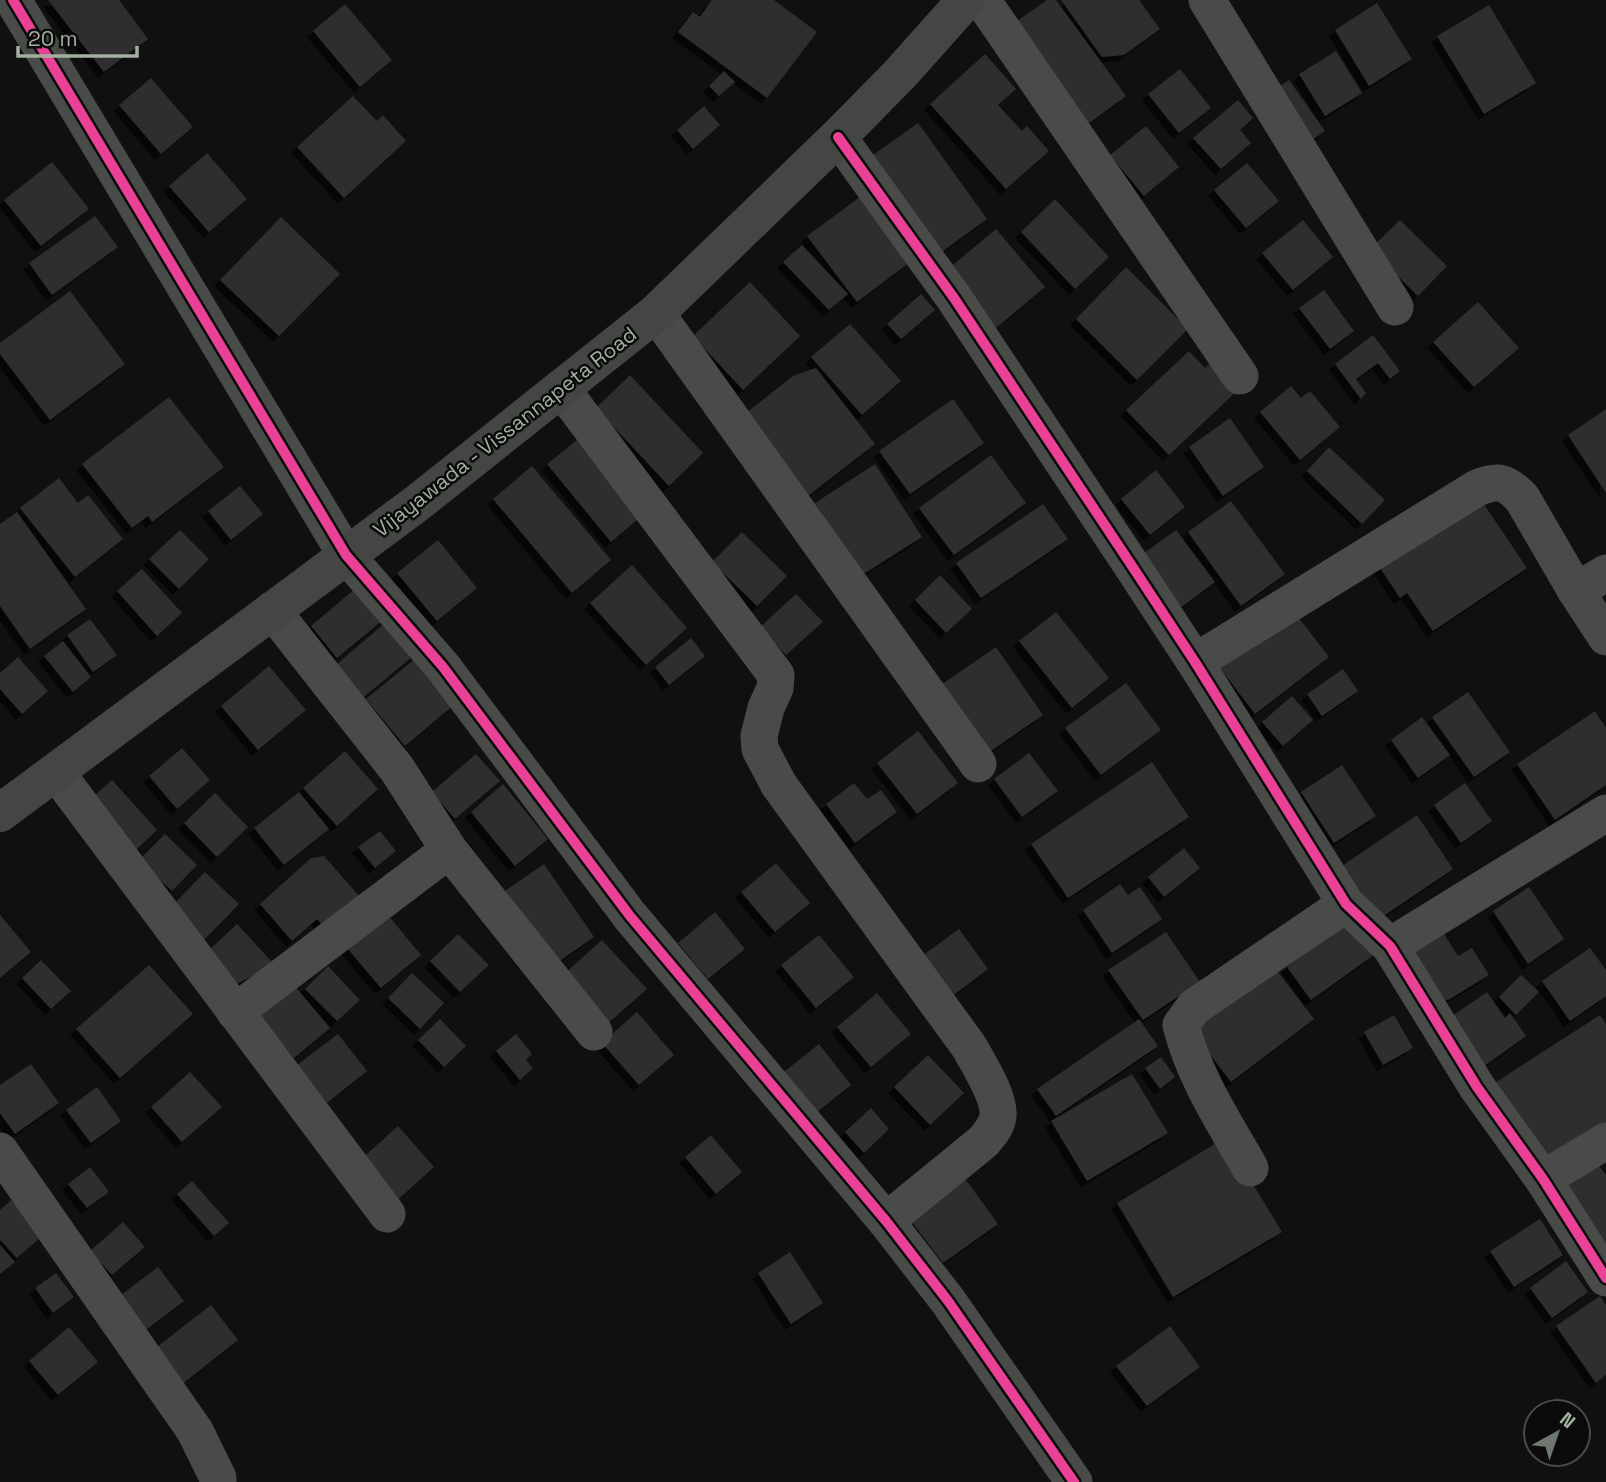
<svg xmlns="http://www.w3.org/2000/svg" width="1606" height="1482" viewBox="0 0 1606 1482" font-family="'Space Grotesk',sans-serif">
	<defs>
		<filter id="shadow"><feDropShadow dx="-6" dy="6" stdDeviation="0" flood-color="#0009"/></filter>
	</defs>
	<rect width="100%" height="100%" fill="#0f100f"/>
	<g fill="#2d2f2d" filter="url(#shadow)">
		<path d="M 48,0 L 119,0 L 148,39 L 104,72 Z"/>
		<path d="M 712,0 L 774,0 L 817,32 L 767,98 L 678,32 L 693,12 L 700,17 Z"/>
		<path d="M 1047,0 L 1056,0 L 1126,96 L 1081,129 L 1007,28 Z"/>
		<path d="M 1061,0 L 1139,0 L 1160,29 L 1124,55 L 1102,57 Z"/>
		<path d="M 1377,3 L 1412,59 L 1369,86 L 1335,30 Z"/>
		<path d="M 345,4 L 392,60 L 360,87 L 313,31 Z"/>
		<path d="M 1489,5 L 1536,83 L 1484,114 L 1437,36 Z"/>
		<path d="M 1336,51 L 1362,93 L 1325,116 L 1299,74 Z"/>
		<path d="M 985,54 L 1016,89 L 998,105 L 1022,131 L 1027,126 L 1049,151 L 1006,189 L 930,104 Z"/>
		<path d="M 1180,69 L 1211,108 L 1179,133 L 1148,94 Z"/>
		<path d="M 724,71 L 735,82 L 719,96 L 709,86 Z"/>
		<path d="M 151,78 L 193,127 L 161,154 L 119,105 Z"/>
		<path d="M 1289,80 L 1325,131 L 1306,144 L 1270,93 Z"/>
		<path d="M 353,96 L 377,121 L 383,115 L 406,141 L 344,198 L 297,147 Z"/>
		<path d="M 1238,100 L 1253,118 L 1240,130 L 1251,143 L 1221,169 L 1193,138 Z"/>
		<path d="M 704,106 L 720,125 L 693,149 L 677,130 Z"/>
		<path d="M 918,123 L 987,219 L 936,256 L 866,160 Z"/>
		<path d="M 1146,126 L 1179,167 L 1144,196 L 1110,155 Z"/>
		<path d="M 207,153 L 247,199 L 209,232 L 169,186 Z"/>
		<path d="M 52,162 L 89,209 L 41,246 L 4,200 Z"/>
		<path d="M 1247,163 L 1279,201 L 1246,228 L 1214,190 Z"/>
		<path d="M 860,197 L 910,262 L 857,302 L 807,236 Z"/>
		<path d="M 1055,199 L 1109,257 L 1075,289 L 1021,232 Z"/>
		<path d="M 95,216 L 118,247 L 52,295 L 29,263 Z"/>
		<path d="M 281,217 L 340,274 L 279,336 L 220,280 Z"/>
		<path d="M 1303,220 L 1333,257 L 1293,290 L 1262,253 Z"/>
		<path d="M 1400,220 L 1447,266 L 1418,296 L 1370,249 Z"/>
		<path d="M 996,229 L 1045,287 L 996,328 L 947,270 Z"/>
		<path d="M 802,245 L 848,294 L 829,310 L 783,262 Z"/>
		<path d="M 1126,267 L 1188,329 L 1137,380 L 1076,319 Z"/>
		<path d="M 750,282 L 800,336 L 743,390 L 693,336 Z"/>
		<path d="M 1324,290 L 1354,331 L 1330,349 L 1299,308 Z"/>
		<path d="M 70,291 L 125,364 L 50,420 L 0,354 L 0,343 Z"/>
		<path d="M 921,294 L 935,310 L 901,339 L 887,324 Z"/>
		<path d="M 1478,302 L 1519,348 L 1474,387 L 1433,342 Z"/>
		<path d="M 850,324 L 901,381 L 862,415 L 811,357 Z"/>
		<path d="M 1373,335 L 1400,371 L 1390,379 L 1378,363 L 1356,379 L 1366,393 L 1361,399 L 1335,364 Z"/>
		<path d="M 1189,351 L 1205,368 L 1211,362 L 1238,390 L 1169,455 L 1126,410 Z"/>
		<path d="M 816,368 L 875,444 L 804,499 L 741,417 L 793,376 Z"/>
		<path d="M 630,375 L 703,453 L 669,486 L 596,408 Z"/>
		<path d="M 1291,386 L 1301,398 L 1310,391 L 1340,427 L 1300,460 L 1260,412 Z"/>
		<path d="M 169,397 L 224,467 L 152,522 L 148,516 L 132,528 L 82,464 Z"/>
		<path d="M 953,399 L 984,443 L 910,494 L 879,451 Z"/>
		<path d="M 1606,409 L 1606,493 L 1568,435 Z"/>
		<path d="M 1230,418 L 1264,467 L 1223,496 L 1189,447 Z"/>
		<path d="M 581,437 L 644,514 L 611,542 L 547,464 Z"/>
		<path d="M 1329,447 L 1385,500 L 1362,524 L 1307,471 Z"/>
		<path d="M 991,455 L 1026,503 L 954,555 L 919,508 Z"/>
		<path d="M 875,464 L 922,537 L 862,575 L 815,503 Z"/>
		<path d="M 532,466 L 611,560 L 572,593 L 493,499 Z"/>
		<path d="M 1156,470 L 1185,507 L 1150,535 L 1121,499 Z"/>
		<path d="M 59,478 L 78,503 L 88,495 L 123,539 L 75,577 L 20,508 Z"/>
		<path d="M 240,486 L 263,514 L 231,540 L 208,511 Z"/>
		<path d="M 1477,494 L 1527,568 L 1433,631 L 1407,593 L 1400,598 L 1376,562 Z"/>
		<path d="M 1231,501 L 1285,574 L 1241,606 L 1188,532 Z"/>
		<path d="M 1043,504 L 1068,539 L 981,598 L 956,563 Z"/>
		<path d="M 17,512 L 86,609 L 30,649 L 0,606 L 0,524 Z"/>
		<path d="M 180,530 L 209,559 L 179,589 L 149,559 Z"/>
		<path d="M 1176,530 L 1215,582 L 1179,609 L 1140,556 Z"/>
		<path d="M 742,532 L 787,576 L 757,606 L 712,562 Z"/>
		<path d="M 438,540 L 477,588 L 437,621 L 397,573 Z"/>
		<path d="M 632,565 L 687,628 L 646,665 L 590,603 Z"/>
		<path d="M 142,569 L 182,613 L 157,636 L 117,591 Z"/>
		<path d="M 940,575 L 972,609 L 946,633 L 915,600 Z"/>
		<path d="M 356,588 L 383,620 L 337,658 L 311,626 Z"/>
		<path d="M 796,594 L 823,622 L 786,655 L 760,627 Z"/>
		<path d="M 1292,609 L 1329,657 L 1255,714 L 1218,665 Z"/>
		<path d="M 1056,612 L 1109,678 L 1072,708 L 1019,641 Z"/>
		<path d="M 90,619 L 117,655 L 93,672 L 67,635 Z"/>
		<path d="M 385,623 L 413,656 L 364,697 L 337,664 Z"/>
		<path d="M 691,638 L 705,656 L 669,685 L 655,667 Z"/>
		<path d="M 63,641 L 91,677 L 73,692 L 44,656 Z"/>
		<path d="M 996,647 L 1043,715 L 985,755 L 938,687 Z"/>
		<path d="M 18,657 L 48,691 L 22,714 L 0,689 L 0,673 Z"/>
		<path d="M 416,658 L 455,704 L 405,746 L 366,699 Z"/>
		<path d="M 269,666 L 306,710 L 258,750 L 221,706 Z"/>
		<path d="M 1343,669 L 1358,691 L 1322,716 L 1307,694 Z"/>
		<path d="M 1126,683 L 1161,730 L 1101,775 L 1065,728 Z"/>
		<path d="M 1468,692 L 1510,752 L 1474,777 L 1432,717 Z"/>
		<path d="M 1292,696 L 1313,720 L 1283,746 L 1262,722 Z"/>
		<path d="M 1595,711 L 1606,728 L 1606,785 L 1555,820 L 1517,764 Z"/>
		<path d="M 1422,717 L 1450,755 L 1418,778 L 1391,740 Z"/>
		<path d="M 918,731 L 958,783 L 917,814 L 877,763 Z"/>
		<path d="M 182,748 L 210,780 L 177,809 L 149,776 Z"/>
		<path d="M 345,751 L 378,789 L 337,826 L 303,788 Z"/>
		<path d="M 1029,753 L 1058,791 L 1022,817 L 994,779 Z"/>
		<path d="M 476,754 L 500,781 L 455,819 L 432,792 Z"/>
		<path d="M 1152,762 L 1189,817 L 1068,898 L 1031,844 Z"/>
		<path d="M 1342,765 L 1376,816 L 1334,843 L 1301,792 Z"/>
		<path d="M 112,780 L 157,830 L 136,850 L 91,799 Z"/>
		<path d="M 854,783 L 867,799 L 881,790 L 897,812 L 855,843 L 826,804 Z"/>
		<path d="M 1465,783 L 1492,821 L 1461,843 L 1434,805 Z"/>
		<path d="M 503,784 L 548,839 L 515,866 L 471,812 Z"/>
		<path d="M 299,792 L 329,829 L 284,865 L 254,828 Z"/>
		<path d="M 215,793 L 248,827 L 217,857 L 184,823 Z"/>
		<path d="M 1417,815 L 1453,869 L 1373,923 L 1336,870 Z"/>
		<path d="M 380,831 L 396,851 L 375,868 L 358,847 Z"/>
		<path d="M 165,834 L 197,865 L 172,891 L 139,860 Z"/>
		<path d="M 1184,848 L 1200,868 L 1164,897 L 1148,877 Z"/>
		<path d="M 324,856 L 359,896 L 325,928 L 317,919 L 292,941 L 260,904 L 311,858 Z"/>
		<path d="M 776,863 L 810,903 L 775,932 L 741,892 Z"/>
		<path d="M 544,864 L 594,937 L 558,962 L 495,898 Z"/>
		<path d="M 205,872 L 239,904 L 204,940 L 171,907 Z"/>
		<path d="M 1120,884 L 1128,895 L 1140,887 L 1162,919 L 1112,953 L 1083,910 Z"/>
		<path d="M 1529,887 L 1564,939 L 1528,964 L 1493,911 Z"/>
		<path d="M 715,912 L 745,949 L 708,979 L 678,943 Z"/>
		<path d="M 387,914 L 421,955 L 381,988 L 347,948 Z"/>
		<path d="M 0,915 L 31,952 L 0,978 Z"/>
		<path d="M 1350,921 L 1375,954 L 1311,1000 L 1287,967 Z"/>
		<path d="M 237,924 L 274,964 L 235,985 L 206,953 Z"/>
		<path d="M 959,929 L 988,969 L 951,997 L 922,956 Z"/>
		<path d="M 1166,932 L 1200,982 L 1143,1020 L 1108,970 Z"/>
		<path d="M 458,934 L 489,965 L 460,992 L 430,961 Z"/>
		<path d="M 1444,934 L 1458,956 L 1472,948 L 1489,975 L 1448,1000 L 1433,997 L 1407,956 Z"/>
		<path d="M 819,935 L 854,977 L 816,1008 L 781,965 Z"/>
		<path d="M 602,940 L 647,989 L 606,1025 L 562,976 Z"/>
		<path d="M 1590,948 L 1606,970 L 1606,996 L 1570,1021 L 1542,981 Z"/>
		<path d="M 41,960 L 71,991 L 51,1009 L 22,978 Z"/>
		<path d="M 149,965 L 193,1014 L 120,1078 L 76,1029 Z"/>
		<path d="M 328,966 L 360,1000 L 337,1021 L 305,989 Z"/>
		<path d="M 1275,968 L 1314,1019 L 1231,1082 L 1192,1031 Z"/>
		<path d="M 412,973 L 444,1003 L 420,1029 L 388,998 Z"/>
		<path d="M 1521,975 L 1539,992 L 1516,1015 L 1499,997 Z"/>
		<path d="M 294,985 L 330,1028 L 294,1058 L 258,1015 Z"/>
		<path d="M 1487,992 L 1505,1018 L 1510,1013 L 1526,1036 L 1483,1067 L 1448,1019 Z"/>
		<path d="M 877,993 L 911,1034 L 871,1067 L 837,1027 Z"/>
		<path d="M 637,1012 L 674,1055 L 639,1085 L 602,1043 Z"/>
		<path d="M 1394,1015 L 1413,1048 L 1383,1065 L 1364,1032 Z"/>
		<path d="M 1600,1015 L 1606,1024 L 1606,1123 L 1544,1163 L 1493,1084 Z"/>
		<path d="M 440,1019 L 466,1046 L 444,1067 L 418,1040 Z"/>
		<path d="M 1139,1019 L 1158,1046 L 1056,1116 L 1037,1089 Z"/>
		<path d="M 338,1034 L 367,1071 L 327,1103 L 297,1065 Z"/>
		<path d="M 516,1034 L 532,1054 L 526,1060 L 533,1068 L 520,1080 L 496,1051 Z"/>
		<path d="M 819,1044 L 851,1085 L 816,1113 L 784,1072 Z"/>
		<path d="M 928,1055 L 964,1093 L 930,1125 L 894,1087 Z"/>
		<path d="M 1161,1057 L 1175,1077 L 1160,1089 L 1145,1068 Z"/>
		<path d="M 31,1064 L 59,1103 L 15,1134 L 0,1113 L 0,1085 Z"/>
		<path d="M 190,1072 L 222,1107 L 182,1142 L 151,1107 Z"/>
		<path d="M 1132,1074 L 1168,1133 L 1087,1181 L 1051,1121 Z"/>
		<path d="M 97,1087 L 121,1121 L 91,1143 L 66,1110 Z"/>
		<path d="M 871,1108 L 889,1129 L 864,1153 L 845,1132 Z"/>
		<path d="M 398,1126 L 434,1167 L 394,1203 L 358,1162 Z"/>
		<path d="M 711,1135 L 742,1172 L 716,1194 L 685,1157 Z"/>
		<path d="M 1225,1138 L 1282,1232 L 1173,1297 L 1117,1203 Z"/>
		<path d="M 1595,1160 L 1606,1175 L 1606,1255 L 1557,1187 Z"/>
		<path d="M 90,1167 L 109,1192 L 87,1208 L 68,1184 Z"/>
		<path d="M 961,1173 L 998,1224 L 943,1263 L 905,1213 Z"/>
		<path d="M 192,1181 L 229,1223 L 214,1236 L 177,1194 Z"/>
		<path d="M 11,1200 L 43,1235 L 17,1258 L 0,1240 L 0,1210 Z"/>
		<path d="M 1540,1219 L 1563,1255 L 1514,1287 L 1490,1251 Z"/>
		<path d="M 123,1222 L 145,1247 L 112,1275 L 90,1251 Z"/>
		<path d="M 0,1245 L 15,1262 L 0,1274 Z"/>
		<path d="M 790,1252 L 823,1303 L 791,1324 L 758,1273 Z"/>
		<path d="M 1566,1261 L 1588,1292 L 1552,1318 L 1530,1288 Z"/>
		<path d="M 158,1267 L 184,1301 L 138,1336 L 113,1301 Z"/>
		<path d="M 56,1273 L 74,1297 L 53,1313 L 35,1288 Z"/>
		<path d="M 1600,1296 L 1606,1305 L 1606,1375 L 1596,1383 L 1556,1326 Z"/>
		<path d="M 211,1305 L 238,1340 L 181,1385 L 153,1350 Z"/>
		<path d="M 1170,1326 L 1200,1367 L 1147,1406 L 1116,1366 Z"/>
		<path d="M 69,1327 L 98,1362 L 58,1395 L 29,1361 Z"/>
	</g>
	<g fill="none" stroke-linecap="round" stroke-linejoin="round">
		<g stroke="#484b47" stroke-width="37">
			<path d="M 13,0 L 346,555 L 443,667 L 630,916 L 886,1221 L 948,1301 L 1074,1482"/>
			<path d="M 982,0 L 1240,376"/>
			<path d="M 1207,0 L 1395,307"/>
			<path d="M 838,137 L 954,298 L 1134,569 L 1195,662 L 1346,904 L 1390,946 L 1477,1087 L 1543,1179 L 1606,1278"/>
			<path d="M 656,313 L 978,764"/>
			<path d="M 561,388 L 776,675 L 775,688 L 766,708 L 759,736 L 760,749 L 779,785 L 970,1048 C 979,1065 1000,1097 998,1116 C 997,1126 990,1133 984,1141 L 886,1221"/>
			<path d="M 1576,591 L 1606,573"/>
			<path d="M 272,610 L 397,769 L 449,850 L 594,1032"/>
			<path d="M 1195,662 L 1477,488 C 1499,479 1506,482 1522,498 L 1576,591 L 1606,637"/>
			<path d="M 56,772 L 387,1214"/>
			<path d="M 1390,946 L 1606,813"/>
			<path d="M 235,1012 L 449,850"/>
			<path d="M 0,1151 L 195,1431 L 218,1478 L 218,1482"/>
			<path d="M 1250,1168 C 1224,1122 1194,1077 1181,1025 L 1194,1007 L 1346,904"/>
			<path d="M 1543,1179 L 1606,1141"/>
		</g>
		<path stroke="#444644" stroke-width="38" d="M 0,813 L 416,504 L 656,313 L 838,137 L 900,74 L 966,0"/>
		<defs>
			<g id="cycleway">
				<path d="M 13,0 L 346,555 L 443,667 L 630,916 L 886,1221 L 948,1301 L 1074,1482"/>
				<path d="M 838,137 L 954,298 L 1134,569 L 1195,662 L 1346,904 L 1390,946 L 1477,1087 L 1543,1179 L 1606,1278"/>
			</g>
		</defs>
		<use href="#cycleway" stroke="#0a0b0a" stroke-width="15"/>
		<use href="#cycleway" stroke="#ea4096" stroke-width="10"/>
	</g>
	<g text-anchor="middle" stroke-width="5" stroke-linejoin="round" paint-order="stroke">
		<g font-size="21" fill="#a3b0a1" stroke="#0a0b0a">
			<text transform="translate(505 432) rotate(-38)" y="7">Vijayawada - Vissannapeta Road</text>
		</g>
	</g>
	<g transform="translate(1557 1433) rotate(40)"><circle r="33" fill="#0a0b0a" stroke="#474d46" stroke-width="2"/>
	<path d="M0-5L12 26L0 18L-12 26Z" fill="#6f786e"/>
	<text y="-10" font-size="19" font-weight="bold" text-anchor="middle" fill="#a3b0a1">N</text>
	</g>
	<path d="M18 46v10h119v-10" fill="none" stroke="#a3b0a1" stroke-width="3.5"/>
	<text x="28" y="46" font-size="21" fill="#a3b0a1" stroke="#0a0b0a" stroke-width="5" paint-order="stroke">20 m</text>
</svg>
